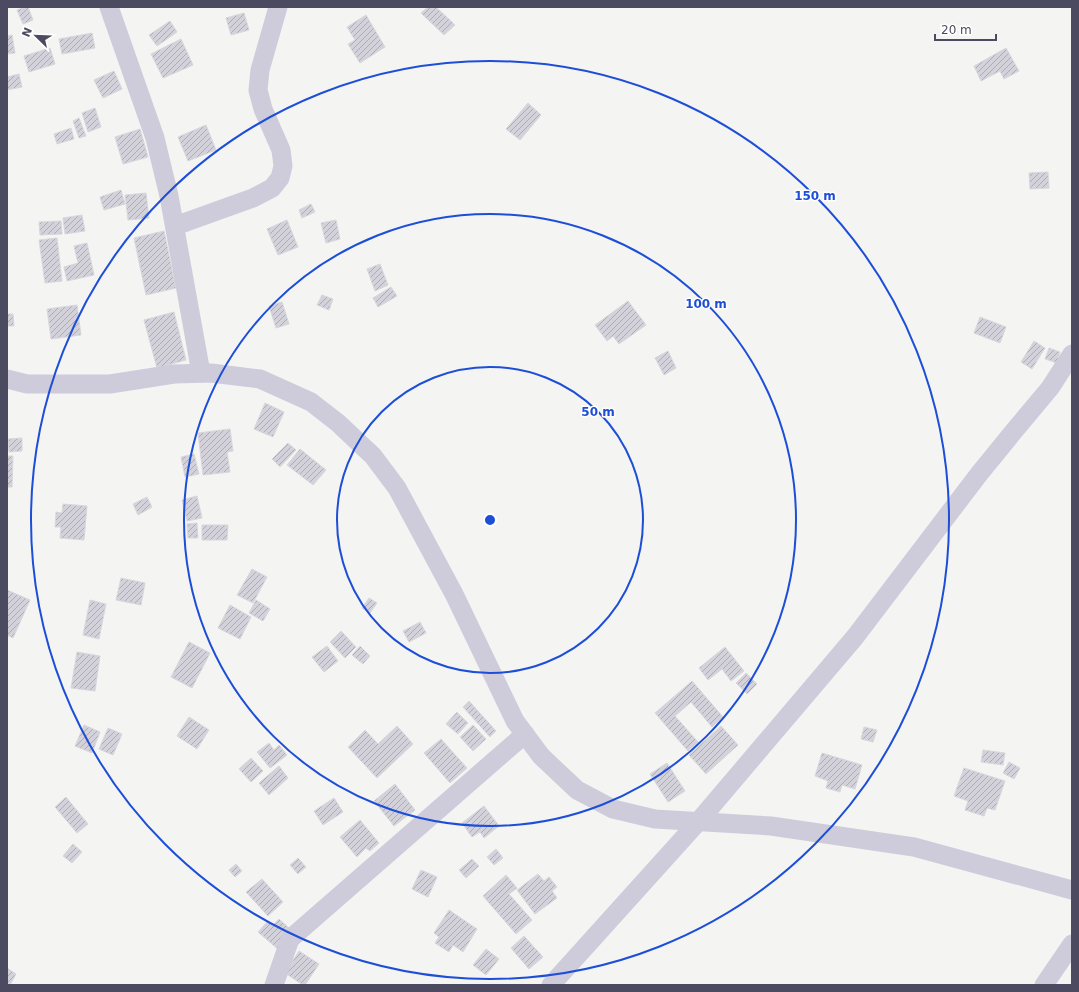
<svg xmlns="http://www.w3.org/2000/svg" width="1079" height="992" viewBox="0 0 1079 992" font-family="'DejaVu Sans',sans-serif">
	<defs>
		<pattern id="building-hatch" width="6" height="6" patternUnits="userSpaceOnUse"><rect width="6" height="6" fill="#d3d1d9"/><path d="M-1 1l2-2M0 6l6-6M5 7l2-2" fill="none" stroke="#adacb3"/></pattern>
	</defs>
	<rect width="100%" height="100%" fill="#f4f4f2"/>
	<g fill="url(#building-hatch)" stroke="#d9d6dd">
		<path d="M 25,7 L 28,7 L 33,20 L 23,24 L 17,10 Z"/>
		<path d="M 428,7 L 436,7 L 455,25 L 444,35 L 421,13 Z"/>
		<path d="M 244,13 L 249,30 L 231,35 L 226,18 Z"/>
		<path d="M 366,15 L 385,47 L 360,63 L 348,44 L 355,40 L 347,27 Z"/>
		<path d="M 170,21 L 177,32 L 157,46 L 149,35 Z"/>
		<path d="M 92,33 L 95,48 L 62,54 L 59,39 Z"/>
		<path d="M 12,35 L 15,53 L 7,54 L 7,36 Z"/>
		<path d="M 181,39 L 193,65 L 163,78 L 151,54 Z"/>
		<path d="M 50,48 L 55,64 L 29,72 L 24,56 Z"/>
		<path d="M 1006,48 L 1019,71 L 1004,79 L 1000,71 L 981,81 L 974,66 Z"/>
		<path d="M 114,71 L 122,89 L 103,98 L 94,80 Z"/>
		<path d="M 19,74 L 22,87 L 7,90 L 7,77 Z"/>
		<path d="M 528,103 L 541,115 L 520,140 L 506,129 Z"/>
		<path d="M 95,108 L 101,127 L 88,132 L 82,113 Z"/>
		<path d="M 79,118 L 86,136 L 79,138 L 73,121 Z"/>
		<path d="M 206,125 L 216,150 L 188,161 L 178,137 Z"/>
		<path d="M 71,128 L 74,139 L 57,144 L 54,134 Z"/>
		<path d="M 140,129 L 148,157 L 123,164 L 115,137 Z"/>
		<path d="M 1048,172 L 1049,188 L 1030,189 L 1029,173 Z"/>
		<path d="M 121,190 L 125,204 L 104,210 L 100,197 Z"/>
		<path d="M 146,193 L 149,218 L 128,220 L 125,195 Z"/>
		<path d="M 311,204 L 315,212 L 302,218 L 299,210 Z"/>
		<path d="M 82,215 L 85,231 L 65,234 L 63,218 Z"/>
		<path d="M 287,220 L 298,247 L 278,255 L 267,229 Z"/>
		<path d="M 336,220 L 340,239 L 326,243 L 321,223 Z"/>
		<path d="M 61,221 L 62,234 L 40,235 L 39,222 Z"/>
		<path d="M 164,231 L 176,288 L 146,295 L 134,238 Z"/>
		<path d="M 57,238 L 62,281 L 45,283 L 39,240 Z"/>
		<path d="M 87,243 L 94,275 L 67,281 L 64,267 L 78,263 L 74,246 Z"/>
		<path d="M 380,264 L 388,285 L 375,291 L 367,269 Z"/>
		<path d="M 391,287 L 397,296 L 378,307 L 373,298 Z"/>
		<path d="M 322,295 L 333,299 L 329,310 L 317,305 Z"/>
		<path d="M 628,301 L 646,325 L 619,344 L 613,336 L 607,341 L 595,325 Z"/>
		<path d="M 282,302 L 289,324 L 276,328 L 269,306 Z"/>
		<path d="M 77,305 L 81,335 L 51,339 L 47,309 Z"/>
		<path d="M 174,312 L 186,360 L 157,368 L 144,320 Z"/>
		<path d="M 7,314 L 13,314 L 14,326 L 7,326 Z"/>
		<path d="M 980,317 L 1006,327 L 1000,343 L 974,333 Z"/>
		<path d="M 1034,341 L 1045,348 L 1032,369 L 1021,362 Z"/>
		<path d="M 1049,348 L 1060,352 L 1057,363 L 1045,359 Z"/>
		<path d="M 668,351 L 676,368 L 664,375 L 655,358 Z"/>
		<path d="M 265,403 L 284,412 L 273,437 L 254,429 Z"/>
		<path d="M 230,429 L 233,451 L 227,452 L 230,472 L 203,475 L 198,433 Z"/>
		<path d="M 22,438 L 22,451 L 9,452 L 8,439 Z"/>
		<path d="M 288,443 L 296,450 L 280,467 L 272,459 Z"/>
		<path d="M 300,449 L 326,470 L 313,485 L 287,465 Z"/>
		<path d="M 194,454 L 199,474 L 185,477 L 181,457 Z"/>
		<path d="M 7,456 L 13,456 L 12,487 L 7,487 Z"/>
		<path d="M 197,496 L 202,518 L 187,521 L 182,500 Z"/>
		<path d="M 147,497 L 152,507 L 138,515 L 133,504 Z"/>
		<path d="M 63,504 L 87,506 L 84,540 L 60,538 L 61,527 L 55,527 L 56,512 L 62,513 Z"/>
		<path d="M 197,523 L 198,538 L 188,538 L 187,524 Z"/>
		<path d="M 202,525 L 228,525 L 227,540 L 202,540 Z"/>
		<path d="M 252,569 L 267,577 L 253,603 L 237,595 Z"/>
		<path d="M 121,578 L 145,583 L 141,605 L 116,600 Z"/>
		<path d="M 7,590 L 30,600 L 13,638 L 7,635 Z"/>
		<path d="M 369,598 L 377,603 L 370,613 L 362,608 Z"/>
		<path d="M 90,600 L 106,604 L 99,639 L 83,635 Z"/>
		<path d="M 256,600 L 270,609 L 263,621 L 249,613 Z"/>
		<path d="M 230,605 L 251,617 L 240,639 L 218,628 Z"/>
		<path d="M 420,622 L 426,633 L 409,642 L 403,631 Z"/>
		<path d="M 341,631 L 356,647 L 345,658 L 330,642 Z"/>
		<path d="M 189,642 L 210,653 L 192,688 L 171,677 Z"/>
		<path d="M 327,646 L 338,661 L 324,672 L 312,657 Z"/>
		<path d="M 360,646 L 370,656 L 363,664 L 352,655 Z"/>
		<path d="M 725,647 L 744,671 L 731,681 L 722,669 L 708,680 L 699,668 Z"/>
		<path d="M 77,652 L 100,656 L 95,691 L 71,688 Z"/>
		<path d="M 746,673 L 757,684 L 747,694 L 736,683 Z"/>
		<path d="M 692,681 L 723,717 L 712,727 L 691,702 L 675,716 L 698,742 L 688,751 L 655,713 Z"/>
		<path d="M 469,701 L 496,731 L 490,737 L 463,707 Z"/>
		<path d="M 457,712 L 468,723 L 458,734 L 446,724 Z"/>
		<path d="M 189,717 L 209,730 L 197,749 L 177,736 Z"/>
		<path d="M 84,725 L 100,732 L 92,753 L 75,746 Z"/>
		<path d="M 473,725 L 486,739 L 473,751 L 460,737 Z"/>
		<path d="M 397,726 L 413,744 L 377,778 L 348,747 L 365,730 L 378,744 Z"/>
		<path d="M 721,726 L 738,745 L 706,774 L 689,755 Z"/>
		<path d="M 864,727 L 877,730 L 873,742 L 861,739 Z"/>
		<path d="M 108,728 L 122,734 L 113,755 L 99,749 Z"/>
		<path d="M 441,739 L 467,768 L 450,783 L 424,753 Z"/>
		<path d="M 269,743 L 274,750 L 279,745 L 287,755 L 270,768 L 257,752 Z"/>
		<path d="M 983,750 L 1005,753 L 1003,765 L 981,762 Z"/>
		<path d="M 822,753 L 862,765 L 855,789 L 842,785 L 840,792 L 826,788 L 828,781 L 815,776 Z"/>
		<path d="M 251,758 L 263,771 L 251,782 L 239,769 Z"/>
		<path d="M 1009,762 L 1020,768 L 1014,779 L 1003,773 Z"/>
		<path d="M 667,763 L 685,791 L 668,802 L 650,774 Z"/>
		<path d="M 279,766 L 288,778 L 269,795 L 259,783 Z"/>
		<path d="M 964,768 L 1005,781 L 995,810 L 987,808 L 984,816 L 965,810 L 968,801 L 954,796 Z"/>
		<path d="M 395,784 L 415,810 L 394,826 L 374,801 Z"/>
		<path d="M 66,797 L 88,824 L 77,833 L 55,807 Z"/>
		<path d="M 334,798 L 343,812 L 323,825 L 314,811 Z"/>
		<path d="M 484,806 L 499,826 L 484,838 L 480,832 L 472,837 L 462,823 Z"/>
		<path d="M 360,820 L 379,843 L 370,851 L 366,848 L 357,857 L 340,837 Z"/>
		<path d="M 73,844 L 82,852 L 72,863 L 63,856 Z"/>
		<path d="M 496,849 L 503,858 L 494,865 L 487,857 Z"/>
		<path d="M 298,858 L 306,867 L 298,874 L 290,865 Z"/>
		<path d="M 472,859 L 479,866 L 466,878 L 459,870 Z"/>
		<path d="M 236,864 L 242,871 L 235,877 L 229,870 Z"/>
		<path d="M 421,870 L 437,877 L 428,897 L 412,889 Z"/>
		<path d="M 538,874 L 544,881 L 549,877 L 557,887 L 552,891 L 557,898 L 535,914 L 517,890 Z"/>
		<path d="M 506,875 L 517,888 L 509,894 L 532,920 L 516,934 L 483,896 Z"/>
		<path d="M 262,879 L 283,902 L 268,916 L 246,892 Z"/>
		<path d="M 449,910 L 477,929 L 463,952 L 453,945 L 449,952 L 435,943 L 439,937 L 434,933 Z"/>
		<path d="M 279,919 L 289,928 L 279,950 L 258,932 L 268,921 L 273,925 Z"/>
		<path d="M 524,936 L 543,957 L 529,969 L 511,948 Z"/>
		<path d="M 486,949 L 499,959 L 486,975 L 473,965 Z"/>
		<path d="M 299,951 L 319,964 L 305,985 L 303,985 L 285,973 Z"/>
		<path d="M 7,968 L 16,974 L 10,985 L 7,985 Z"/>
	</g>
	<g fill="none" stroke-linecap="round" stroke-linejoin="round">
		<g stroke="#ceccdb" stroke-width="19">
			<path d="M 109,7 L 155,138 L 169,196 L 201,373"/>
			<path d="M 175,226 L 253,198 L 272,188 L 280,178 L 283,166 L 281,150 L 263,109 L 258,90 L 260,70 L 278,7"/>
			<path d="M 7,379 L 27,384 L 110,384 L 174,374 L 211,373 L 260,379 L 311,402 L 338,423 L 373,456 L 397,488 L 454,594 L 515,721 L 541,756 L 577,790 L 613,809 L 655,819 L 771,826 L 914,847 L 1072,890"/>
			<path d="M 274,985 L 290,939 L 525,734"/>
			<path d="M 551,985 L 698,822 L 855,637 L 979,474 L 1014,431 L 1050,388 L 1072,354"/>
			<path d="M 1044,985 L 1072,944"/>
		</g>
	</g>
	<g fill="none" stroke="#1d4ed8" stroke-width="2">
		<circle cx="490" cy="520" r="153"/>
		<circle cx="490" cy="520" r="306"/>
		<circle cx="490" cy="520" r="459"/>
	</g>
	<circle cx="490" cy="520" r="6" fill="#1d4ed8" stroke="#fff" stroke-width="2"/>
	<g font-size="12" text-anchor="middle" font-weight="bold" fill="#1d4ed8" stroke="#fff" stroke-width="3" stroke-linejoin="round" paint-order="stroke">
		<text x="815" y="200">150 m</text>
		<text x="706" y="308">100 m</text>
		<text x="598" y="416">50 m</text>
	</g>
	<rect width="1079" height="992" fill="none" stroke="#4c4a60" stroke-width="16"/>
	<g transform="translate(36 36) rotate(293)" stroke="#ffffff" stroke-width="3" paint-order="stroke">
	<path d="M0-3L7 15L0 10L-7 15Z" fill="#4c4a60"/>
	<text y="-6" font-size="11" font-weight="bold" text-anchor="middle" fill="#4c4a60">N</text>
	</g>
	<path d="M935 34v6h61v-6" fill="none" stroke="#4c4a60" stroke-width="2"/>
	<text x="941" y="34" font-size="12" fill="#4c4a60" stroke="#ffffff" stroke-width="3" paint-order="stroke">20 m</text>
</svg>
